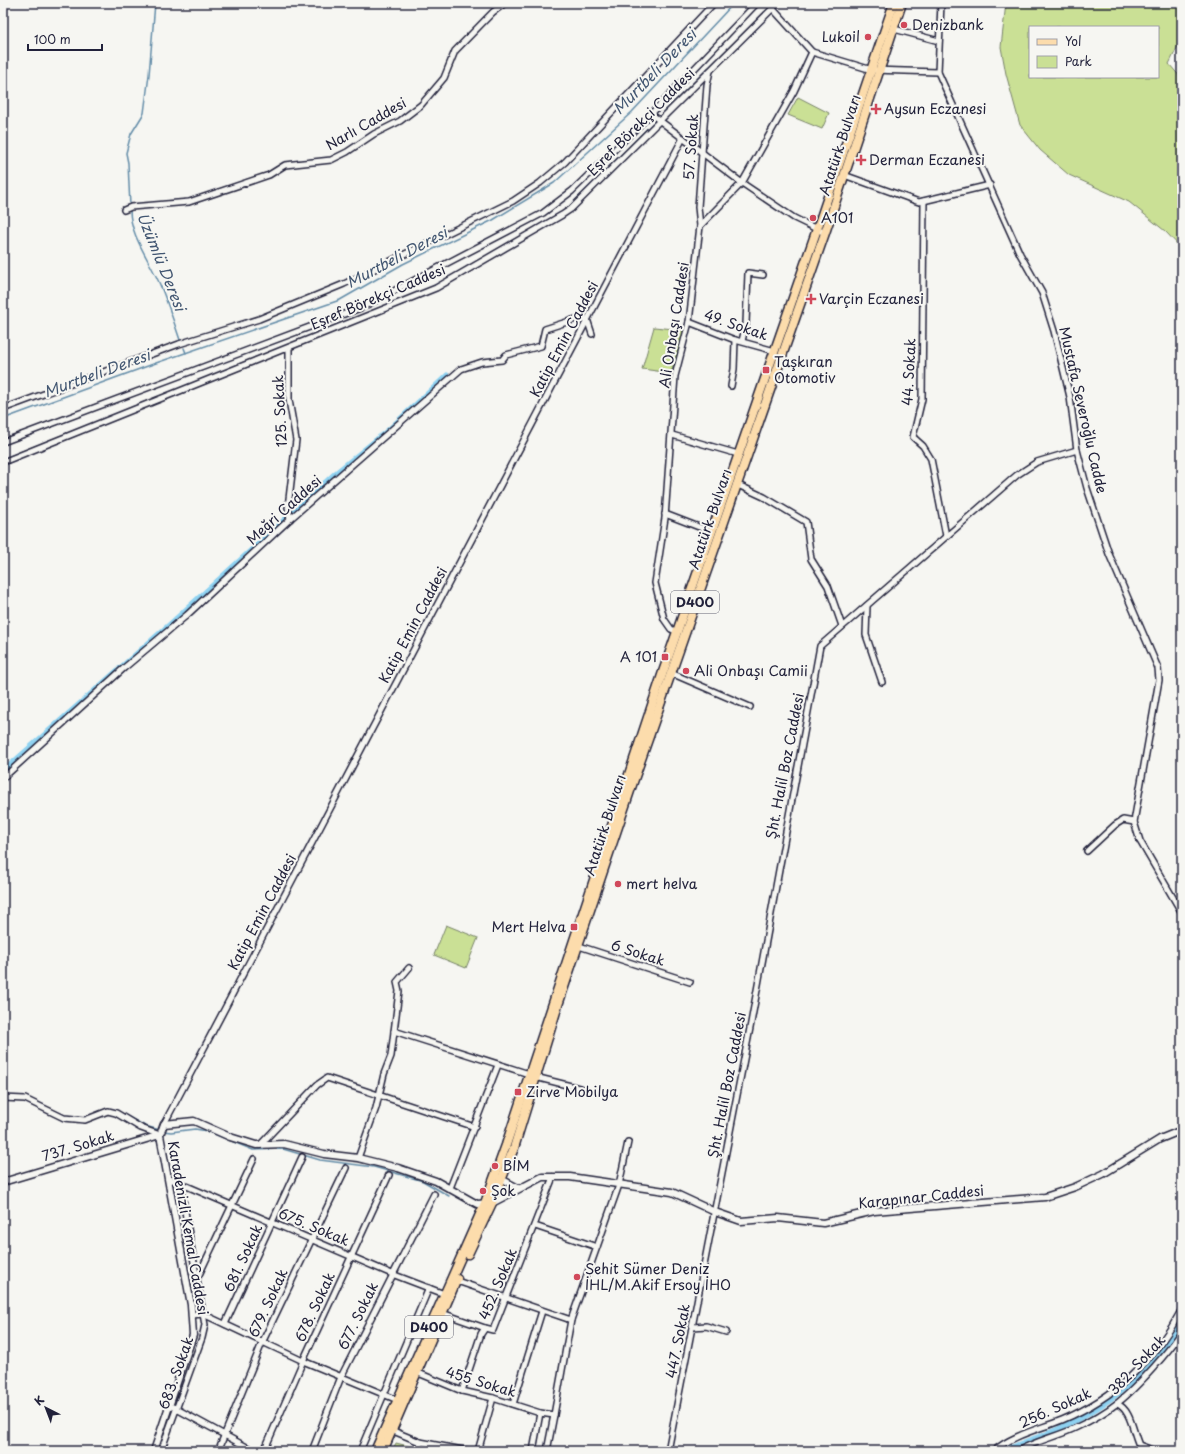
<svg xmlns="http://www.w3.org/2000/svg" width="1185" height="1454" viewBox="0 0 1185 1454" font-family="'Playpen Sans',sans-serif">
	<rect width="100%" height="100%" fill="#f6f6f2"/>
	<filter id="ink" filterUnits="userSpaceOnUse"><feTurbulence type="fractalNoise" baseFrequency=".025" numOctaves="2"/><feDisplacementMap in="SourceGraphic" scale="8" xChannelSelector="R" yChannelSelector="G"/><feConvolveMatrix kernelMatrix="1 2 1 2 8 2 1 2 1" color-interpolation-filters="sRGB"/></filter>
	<g filter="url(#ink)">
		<g fill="#cae095" stroke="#768168" fill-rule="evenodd">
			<path d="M 1006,3 L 1182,3 L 1182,38 L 1169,64 L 1182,79 L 1182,249 L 1165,231 L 1129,202 L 1069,175 L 1040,150 L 1020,125 L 1006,74 L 1001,47 ZM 1030,27 L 1158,27 L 1158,77 L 1030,77 Z"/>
			<path d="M 798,97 L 829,113 L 822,129 L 788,115 Z"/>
			<path d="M 654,327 L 684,330 L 671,373 L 642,369 Z"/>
			<path d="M 446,925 L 478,938 L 466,968 L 434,955 Z"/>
			<path d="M 396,1443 L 416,1448 L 416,1451 L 392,1451 Z"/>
		</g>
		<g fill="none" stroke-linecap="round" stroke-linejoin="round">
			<g stroke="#638ca8" stroke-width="1.5">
				<path d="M 659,117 L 774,3"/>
				<path d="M 130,206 L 128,163 L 126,153 L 131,134 L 144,113 L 149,75 L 155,3"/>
				<path d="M 567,209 L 656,120"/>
				<path d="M 130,210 C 130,236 151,262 161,287 C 168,304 174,322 180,340"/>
				<path d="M 432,287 L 439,283"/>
				<path d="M 184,348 L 186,353"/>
				<path d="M 3,419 L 156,363 L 340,300 L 403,264 L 493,220 L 554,183 L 632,112 L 734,3"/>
				<path d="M 3,459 L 328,329"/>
				<path d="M 121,1113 L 145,1126 L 160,1130"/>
				<path d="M 163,1131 L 171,1132 L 195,1129 L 207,1131 L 253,1150 L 283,1149 L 320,1160 L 374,1167 L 423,1181 L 449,1196"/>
			</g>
			<g stroke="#8fd2f1" stroke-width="5">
				<path d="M 3,771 L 170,624 L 333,475 L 388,430 L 447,375"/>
				<path d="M 1004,1451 C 1021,1442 1040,1437 1058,1429 C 1111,1405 1150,1373 1182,1323"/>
			</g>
			<defs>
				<g id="minor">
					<path d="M 941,3 L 938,72 L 1020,254 L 1042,293 L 1054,331 L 1070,397 L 1077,450 L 1087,488 L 1109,554 L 1158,668 L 1159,680 L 1134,822 L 1140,841 L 1182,913"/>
					<path d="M 894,29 L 939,41"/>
					<path d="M 812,52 L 872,70 L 938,72"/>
					<path d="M 651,114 L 742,183 L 794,218 L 825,233"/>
					<path d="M 844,175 L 919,202 L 990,185"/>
					<path d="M 924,201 L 922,399 L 913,437 L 923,446 L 931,459 L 946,536"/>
					<path d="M 124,210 L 131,207 L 189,202 L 269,175 L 285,165 L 331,160 L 347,152 L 374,134 L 400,121 L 421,105 L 444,78 L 455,51 L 493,12 L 505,3"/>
					<path d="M 700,226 L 698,207 L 707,85 L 710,71"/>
					<path d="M 689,322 L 735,340 L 775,351"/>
					<path d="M 742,341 L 746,324 L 748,273 L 763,275"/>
					<path d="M 289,348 L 289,400 L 296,440 L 288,507 L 290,519"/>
					<path d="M 731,386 L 734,369 L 735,340"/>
					<path d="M 3,409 L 179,344 L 259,319 L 344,284 L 513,201 L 540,183 L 565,162 L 714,3"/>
					<path d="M 672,435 L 738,454"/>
					<path d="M 3,442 L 363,307 L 543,213 L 572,191 L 651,114 L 757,3"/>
					<path d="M 3,462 L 436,288 L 562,215 L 571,209 L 778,3"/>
					<path d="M 736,484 L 764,497 L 806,522 L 811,559 L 828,586 L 842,626"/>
					<path d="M 665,514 L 712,532"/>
					<path d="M 867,606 L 866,635 L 882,682"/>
					<path d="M 678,632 L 671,629 L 664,619 L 655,583 L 665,518 L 675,376 L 689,322 L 700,226 L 742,183 L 794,91 L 812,52 L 773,9"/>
					<path d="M 671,673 L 750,707"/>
					<path d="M 3,778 L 124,668 L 187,615 L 290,519 L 461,369 L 482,362 L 502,360 L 506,355 L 541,346 L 545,329 L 576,319 L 587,319 L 592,334"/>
					<path d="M 1087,851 L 1115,825 L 1123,820 L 1134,822"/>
					<path d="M 579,946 L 690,982"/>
					<path d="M 394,1031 L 529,1074"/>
					<path d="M 535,1077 L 583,1089"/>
					<path d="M 3,1098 L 25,1099 L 64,1118 L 85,1120 L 108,1111 L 116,1113 L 141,1128 L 160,1135"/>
					<path d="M 164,1124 L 683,138"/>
					<path d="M 260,1145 L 317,1085 L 327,1078 L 475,1127"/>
					<path d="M 358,1158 L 376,1108 L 384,1074 L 391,1056 L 399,991 L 397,982 L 409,968"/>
					<path d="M 168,1178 L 392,1274 L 447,1295"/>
					<path d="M 500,1178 L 519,1188"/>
					<path d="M 450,1188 L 498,1065"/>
					<path d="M 535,1226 L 597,1247"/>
					<path d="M 454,1280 L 571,1320"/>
					<path d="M 196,1281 L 254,1159"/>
					<path d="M 442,1313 L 485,1328"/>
					<path d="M 192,1315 L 203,1314 L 303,1361 L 400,1401"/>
					<path d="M 225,1324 L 302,1157"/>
					<path d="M 693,1327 L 706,1326 L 726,1332"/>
					<path d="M 416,1372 L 462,1391 L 493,1398 L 540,1413"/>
					<path d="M 462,1391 L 481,1334 L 485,1328 L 493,1330 L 553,1177"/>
					<path d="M 513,1404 L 542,1311"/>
					<path d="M 1117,1404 C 1131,1409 1133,1433 1139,1445 L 1155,1451"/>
					<path d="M 173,1407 L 254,1451"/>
					<path d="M 391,1430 L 420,1442 L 468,1451"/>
					<path d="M 161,1451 L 202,1338 L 205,1325 L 180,1183"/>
					<path d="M 218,1451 L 262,1343 L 346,1168"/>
					<path d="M 264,1451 L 303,1361 L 389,1175"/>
					<path d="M 312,1451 L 341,1377 L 434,1194"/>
					<path d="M 360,1451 L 429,1288"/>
					<path d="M 419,1451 L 420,1442"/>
					<path d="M 478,1451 L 493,1398"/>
					<path d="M 533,1451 L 540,1413 L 554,1415 L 571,1320 L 619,1185 L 628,1142"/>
					<path d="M 547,1451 L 554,1415"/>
					<path d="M 668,1451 L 751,1023 L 820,646 L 1017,475 L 1037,462 L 1077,450"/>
					<path d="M 994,1451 C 1012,1435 1040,1429 1062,1420 C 1115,1398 1156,1359 1182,1309"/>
					<path d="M 1018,1451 C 1035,1441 1056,1437 1075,1428 C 1112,1411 1127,1397 1154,1367 C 1164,1355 1174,1345 1182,1331"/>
				</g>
				<g id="tertiary">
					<path d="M 3,1182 L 160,1135"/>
					<path d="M 154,1451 L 193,1335 L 191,1305 L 160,1135 L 164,1124 L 194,1121 L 230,1137 L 256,1145 L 284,1144 L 324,1154 L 358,1158 L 398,1168 L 436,1181 L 477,1204 L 492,1203 L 542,1177 L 570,1177 L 672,1192 L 715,1212 L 741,1221 L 778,1218 L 823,1223 L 874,1211 L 1045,1197 L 1075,1187 L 1103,1174 L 1160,1139 L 1182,1130"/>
				</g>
				<g id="primary">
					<path d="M 468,1254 L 492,1203 L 514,1148 L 558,1005 L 632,785 L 825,233 L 902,3"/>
					<path d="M 375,1451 L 485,1203 L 506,1145 L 663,672 L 817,229 L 894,3"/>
					<path d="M 383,1451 L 457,1279"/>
				</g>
			</defs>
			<use href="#minor" stroke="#22223b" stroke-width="8"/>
			<use href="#tertiary" stroke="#22223b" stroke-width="9"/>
			<use href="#primary" stroke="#22223b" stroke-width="11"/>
			<use href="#minor" stroke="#f6f6f2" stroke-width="5"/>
			<use href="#tertiary" stroke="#f6f6f2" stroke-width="6"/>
			<use href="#primary" stroke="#fcdcac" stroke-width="8"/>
		</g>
	</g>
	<g fill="#d1495b" stroke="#f6f6f2" stroke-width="1.5">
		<circle cx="904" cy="25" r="4"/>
		<circle cx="868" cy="37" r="4"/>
		<path d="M874 103h4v4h4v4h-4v4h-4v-4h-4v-4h4z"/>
		<path d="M859 154h4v4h4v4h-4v4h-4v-4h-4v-4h4z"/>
		<circle cx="813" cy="218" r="4"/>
		<path d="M809 293h4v4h4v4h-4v4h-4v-4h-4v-4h4z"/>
		<rect x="762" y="366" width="8" height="8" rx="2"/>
		<rect x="661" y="653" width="8" height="8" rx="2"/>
		<circle cx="686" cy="671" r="4"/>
		<circle cx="618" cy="884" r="4"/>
		<rect x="570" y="923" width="8" height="8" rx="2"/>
		<rect x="514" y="1088" width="8" height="8" rx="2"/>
		<circle cx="495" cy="1166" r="4"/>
		<circle cx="483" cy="1191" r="4"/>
		<circle cx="577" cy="1277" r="4"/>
	</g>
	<g text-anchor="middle" stroke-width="4" stroke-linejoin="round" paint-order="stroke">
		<g fill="#f6f6f2" stroke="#626272" stroke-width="1">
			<rect x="671" y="591" width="48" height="22" rx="3"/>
			<rect x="405" y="1316" width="48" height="22" rx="3"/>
		</g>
		<g font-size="13" font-weight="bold" fill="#22223b">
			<text x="695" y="607">D400</text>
			<text x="429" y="1332">D400</text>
		</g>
		<g font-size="14" fill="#22223b" stroke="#f6f6f2" text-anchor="start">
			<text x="912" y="30">Denizbank</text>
			<text x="860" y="42" text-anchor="end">Lukoil</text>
			<text x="884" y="114">Aysun Eczanesi</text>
			<text x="869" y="165">Derman Eczanesi</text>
			<text x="821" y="223">A101</text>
			<text x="819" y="304">Varçin Eczanesi</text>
			<text x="774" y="367">Taşkıran<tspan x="774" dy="16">Otomotiv</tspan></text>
			<text x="657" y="662" text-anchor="end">A 101</text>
			<text x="694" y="676">Ali Onbaşı Camii</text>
			<text x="626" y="889">mert helva</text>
			<text x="566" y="932" text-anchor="end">Mert Helva</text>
			<text x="526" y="1097">Zirve Mobilya</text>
			<text x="503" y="1171">BİM</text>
			<text x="491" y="1196">Şok</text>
			<text x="585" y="1274">Şehit Sümer Deniz<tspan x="585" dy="16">İHL/M.Akif Ersoy İHO</tspan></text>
		</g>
		<g font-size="14" fill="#22223b" stroke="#f6f6f2">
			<text transform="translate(641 122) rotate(-45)" y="5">Eşref Börekçi Caddesi</text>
			<text transform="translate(366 124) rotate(-30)" y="5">Narlı Caddesi</text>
			<text transform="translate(840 145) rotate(-72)" y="5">Atatürk Bulvarı</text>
			<text transform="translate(691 147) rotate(-86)" y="5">57. Sokak</text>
			<text transform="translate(378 297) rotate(-23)" y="5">Eşref Börekçi Caddesi</text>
			<text transform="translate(674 325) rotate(-81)" y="5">Ali Onbaşı Caddesi</text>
			<text transform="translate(736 325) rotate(19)" y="5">49. Sokak</text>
			<text transform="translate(564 339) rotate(-62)" y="5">Katip Emin Caddesi</text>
			<text transform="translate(909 372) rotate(-87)" y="5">44. Sokak</text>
			<text transform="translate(1083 410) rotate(77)" y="5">Mustafa Severoğlu Cadde</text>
			<text transform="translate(280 411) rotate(-93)" y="5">125. Sokak</text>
			<text transform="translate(284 510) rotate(-42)" y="5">Meğri Caddesi</text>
			<text transform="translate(710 519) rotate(-71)" y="5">Atatürk Bulvarı</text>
			<text transform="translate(413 625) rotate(-62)" y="5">Katip Emin Caddesi</text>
			<text transform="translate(785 766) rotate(-79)" y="5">Şht. Halil Boz Caddesi</text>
			<text transform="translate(605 825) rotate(-72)" y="5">Atatürk Bulvarı</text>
			<text transform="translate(262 912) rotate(-62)" y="5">Katip Emin Caddesi</text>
			<text transform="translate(638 953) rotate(18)" y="5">6 Sokak</text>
			<text transform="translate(727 1085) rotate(-79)" y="5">Şht. Halil Boz Caddesi</text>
			<text transform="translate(78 1146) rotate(-17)" y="5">737. Sokak</text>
			<text transform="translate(921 1197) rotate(-6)" y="5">Karapınar Caddesi</text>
			<text transform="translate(314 1227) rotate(23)" y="5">675. Sokak</text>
			<text transform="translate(188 1228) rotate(80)" y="5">Karadenizli Kemal Caddesi</text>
			<text transform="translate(243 1258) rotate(-65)" y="5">681. Sokak</text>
			<text transform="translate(498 1284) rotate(-67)" y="5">452. Sokak</text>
			<text transform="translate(268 1303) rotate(-65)" y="5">679. Sokak</text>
			<text transform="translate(315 1307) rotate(-65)" y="5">678. Sokak</text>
			<text transform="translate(358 1316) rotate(-64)" y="5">677. Sokak</text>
			<text transform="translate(678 1341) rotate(-79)" y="5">447. Sokak</text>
			<text transform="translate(1137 1365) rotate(-47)" y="5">382. Sokak</text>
			<text transform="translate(176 1373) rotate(-70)" y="5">683. Sokak</text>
			<text transform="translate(481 1382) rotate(17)" y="5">455 Sokak</text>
			<text transform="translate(1055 1408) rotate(-24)" y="5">256. Sokak</text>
		</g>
		<g font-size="15" font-style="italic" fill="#435772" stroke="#f6f6f2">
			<text transform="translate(655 72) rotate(-46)" y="5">Murtbeli Deresi</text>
			<text transform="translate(397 258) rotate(-28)" y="5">Murtbeli Deresi</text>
			<text transform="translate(161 262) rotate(68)" y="5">Üzümlü Deresi</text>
			<text transform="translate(97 374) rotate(-20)" y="5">Murtbeli Deresi</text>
		</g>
	</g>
	<rect width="1185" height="1454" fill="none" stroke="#f6f6f2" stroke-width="16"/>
	<rect x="8" y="8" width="1169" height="1438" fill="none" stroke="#22223b" stroke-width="1.5" filter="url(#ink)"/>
	<rect x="1029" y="26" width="130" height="52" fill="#f6f6f2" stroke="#a1a1a9"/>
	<rect x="1037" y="39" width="20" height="6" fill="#fcdcac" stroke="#a1a1a9"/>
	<text x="1065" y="46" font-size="12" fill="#22223b">Yol</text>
	<rect x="1037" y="56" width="20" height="12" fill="#cae095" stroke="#a1a1a9"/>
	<text x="1065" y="66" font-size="12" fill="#22223b">Park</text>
	<g transform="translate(46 1408) rotate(318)" stroke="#f6f6f2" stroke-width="3" paint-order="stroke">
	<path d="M0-3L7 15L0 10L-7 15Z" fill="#22223b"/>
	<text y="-6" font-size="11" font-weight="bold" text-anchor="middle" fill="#22223b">K</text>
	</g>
	<path d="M28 44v6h74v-6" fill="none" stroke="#22223b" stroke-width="2"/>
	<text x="34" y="44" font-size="12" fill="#22223b" stroke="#f6f6f2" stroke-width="3" paint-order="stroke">100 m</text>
</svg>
